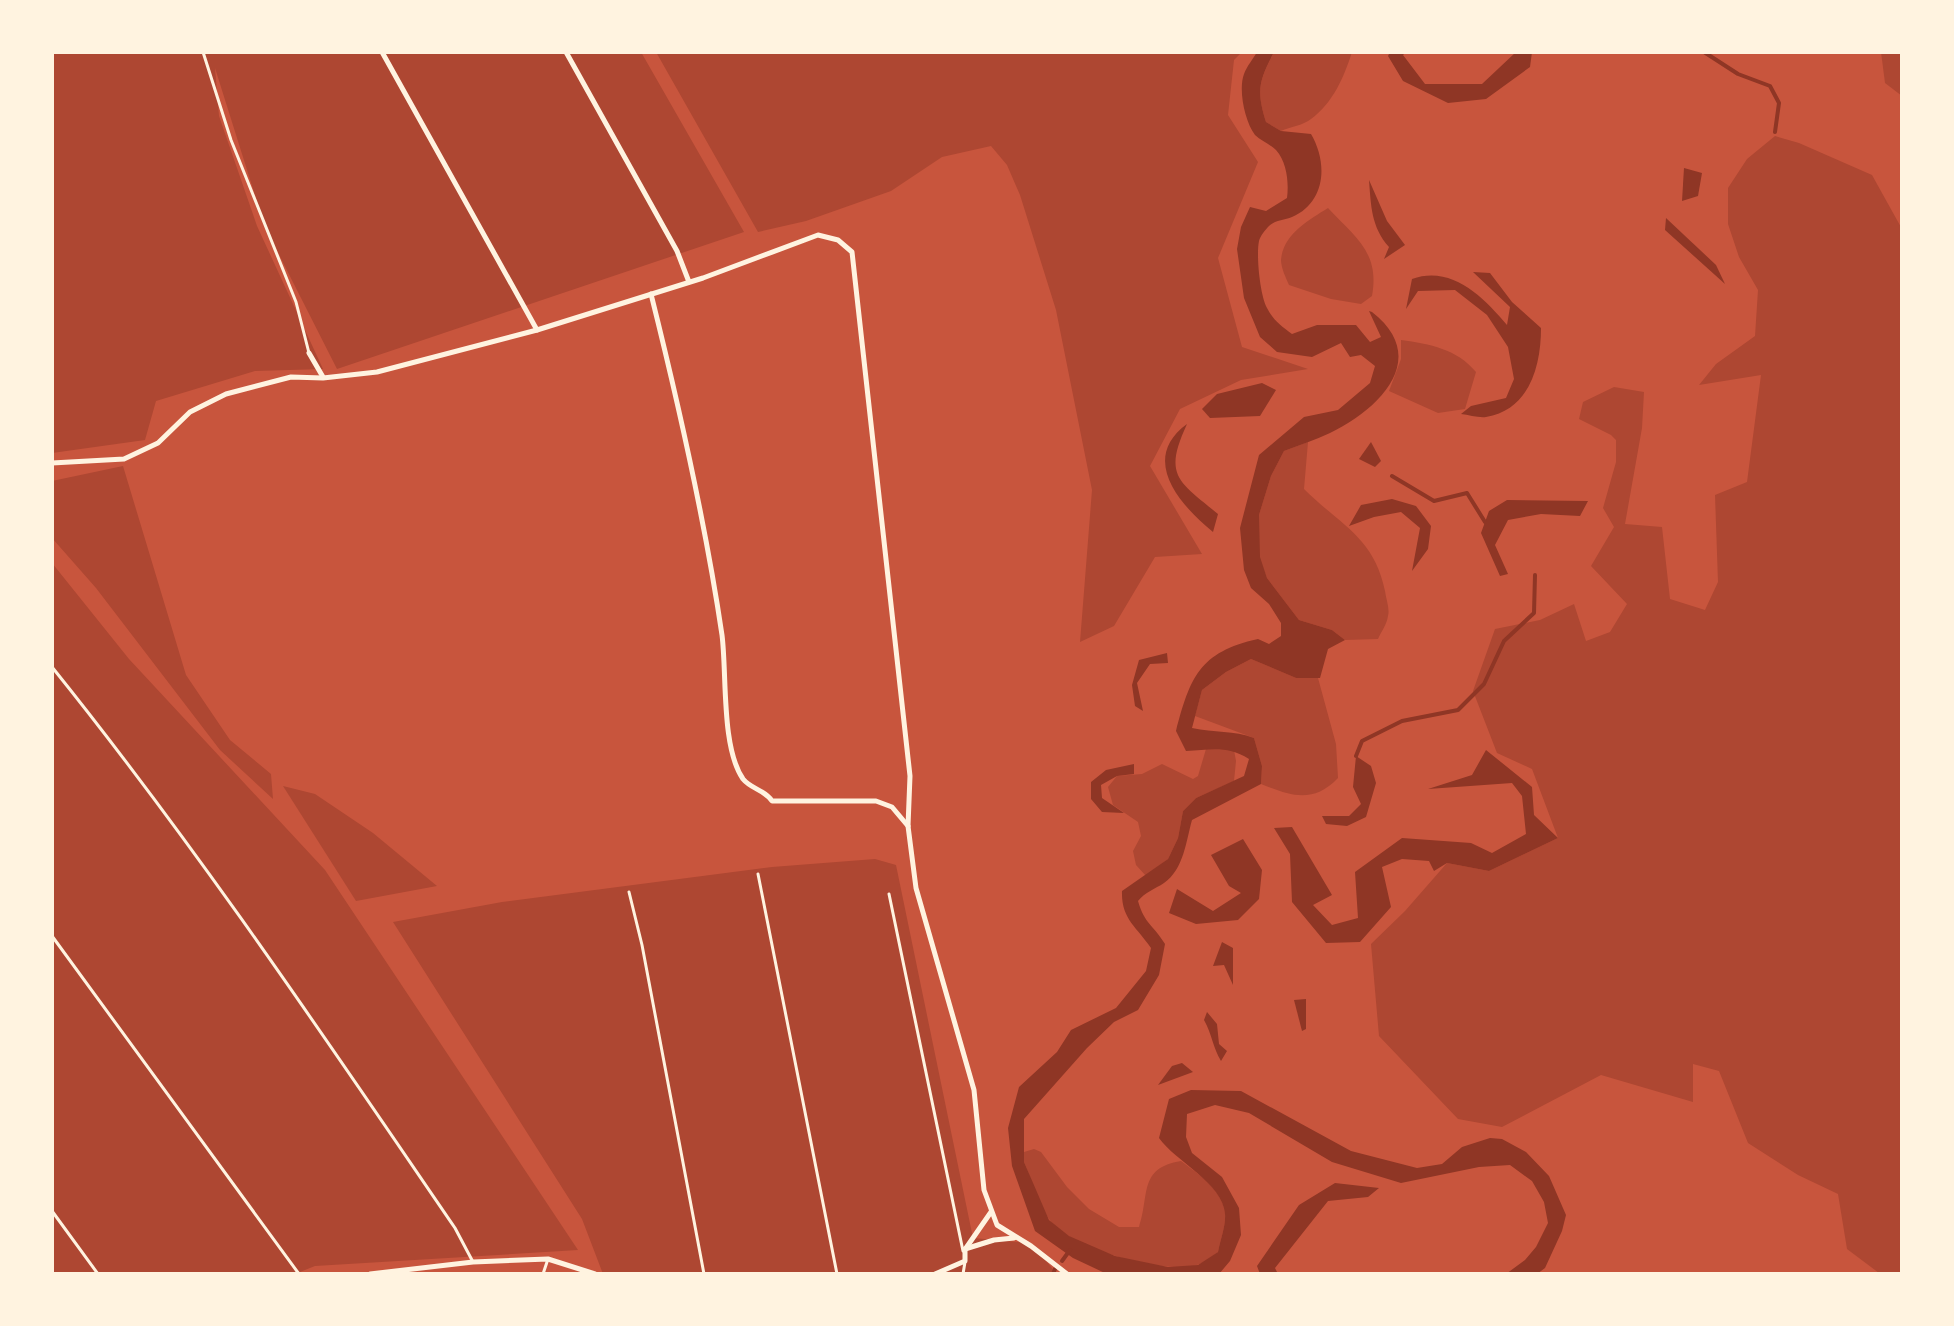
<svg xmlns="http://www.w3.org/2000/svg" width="1954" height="1326" viewBox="0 0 1954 1326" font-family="Raleway,sans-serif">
	<rect width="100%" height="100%" fill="#c8553d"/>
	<g fill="#ae4732">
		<path d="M 52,52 L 641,52 L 744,232 L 337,369 L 265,227 L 215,68 L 219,116 L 257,226 L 323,369 L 255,371 L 156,401 L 145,440 L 52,453 Z"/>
		<path d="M 656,52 L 1242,52 L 1234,60 L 1228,115 L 1258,162 L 1218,258 L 1242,347 L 1308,369 L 1241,380 L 1180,409 L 1150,466 L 1202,554 L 1155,557 L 1114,626 L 1080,642 L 1092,490 L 1056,310 L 1020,195 L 1007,165 L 991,146 L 942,157 L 891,191 L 806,221 L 758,232 Z"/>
		<path d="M 1274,52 L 1352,52 C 1344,77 1333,103 1311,119 C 1304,125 1290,127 1281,131 L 1266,122 C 1256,90 1259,82 1274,52 Z"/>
		<path d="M 1881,52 L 1902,52 L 1902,96 L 1885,83 Z"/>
		<path d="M 1775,136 L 1799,143 L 1872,175 L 1902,229 L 1902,1274 L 1879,1273 L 1847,1249 L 1838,1194 L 1798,1175 L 1748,1143 L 1719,1071 L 1693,1064 L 1693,1102 L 1601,1075 L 1502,1127 L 1458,1119 L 1379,1036 L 1371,944 L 1405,911 L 1447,863 L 1489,871 L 1558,838 L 1532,769 L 1497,753 L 1473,691 L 1495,629 L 1540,620 L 1574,604 L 1586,641 L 1610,632 L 1627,604 L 1591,566 L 1614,527 L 1603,508 L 1616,462 L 1616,440 L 1611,435 L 1579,419 L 1583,402 L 1614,387 L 1644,392 L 1642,428 L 1625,524 L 1662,527 L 1670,599 L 1705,610 L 1718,582 L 1715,495 L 1747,482 L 1761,375 L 1699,385 L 1716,364 L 1755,336 L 1758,290 L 1739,257 L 1728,224 L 1728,188 L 1747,159 Z"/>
		<path d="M 1328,208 C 1355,237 1380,252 1372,296 L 1361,304 L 1331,299 L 1289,285 C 1286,278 1281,268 1281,260 C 1283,234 1309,220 1328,208 Z"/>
		<path d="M 1401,340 C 1430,344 1457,349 1476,372 L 1465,409 L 1438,413 L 1389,391 L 1401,359 Z"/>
		<path d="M 1308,442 L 1304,489 C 1340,525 1374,537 1385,591 C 1386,599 1390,609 1388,616 C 1387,624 1381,632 1378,639 L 1345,640 L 1332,630 L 1299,620 L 1267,578 L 1259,557 L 1259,515 L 1271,476 L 1284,451 Z"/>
		<path d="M 123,466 L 186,675 L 230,740 L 271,774 L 273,799 L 220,750 L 96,588 L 52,538 L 52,481 Z"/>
		<path d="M 52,563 L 129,659 L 325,870 L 578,1250 L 315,1266 L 295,1274 L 52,1274 Z"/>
		<path d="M 1251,659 L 1296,678 L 1318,678 L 1336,744 L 1338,778 C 1313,804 1291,796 1261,784 L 1262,766 L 1254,738 L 1195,716 L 1202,690 L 1226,672 Z"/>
		<path d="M 1222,748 L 1234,750 L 1236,761 L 1234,781 L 1196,798 L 1183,811 L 1178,838 L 1168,859 L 1146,876 L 1136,865 L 1133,851 L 1141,836 L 1138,822 L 1113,805 L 1108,787 L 1117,776 L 1142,774 L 1162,764 L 1193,779 L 1198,776 L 1206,749 Z"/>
		<path d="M 283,786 L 315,794 L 373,833 L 437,886 L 356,901 Z"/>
		<path d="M 875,859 L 896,865 L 973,1238 L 1031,1243 L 1057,1274 L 603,1274 L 582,1219 L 393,922 L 502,902 L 772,867 Z"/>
		<path d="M 1034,1149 L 1041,1152 L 1067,1187 L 1089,1209 L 1119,1227 L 1139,1227 C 1150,1195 1138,1168 1181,1161 C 1197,1173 1224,1191 1225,1214 C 1226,1225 1220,1241 1218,1252 C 1212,1256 1204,1263 1197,1265 C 1164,1275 1068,1248 1049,1219 C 1038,1203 1032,1180 1024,1162 L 1024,1152 Z"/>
	</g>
	<g fill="#8f3625">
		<path d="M 1257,52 L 1274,52 C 1259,81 1256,90 1266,122 L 1281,131 L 1311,134 C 1328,163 1326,202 1292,217 C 1285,220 1275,220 1269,226 C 1266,229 1260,236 1259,241 C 1256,255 1260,295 1267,308 C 1273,320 1281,326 1292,334 L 1317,325 L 1356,325 L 1370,342 L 1381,337 L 1369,311 L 1372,312 C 1431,358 1380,409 1330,433 C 1315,440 1299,445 1284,451 L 1271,476 L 1259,515 L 1260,557 L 1267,578 L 1299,620 L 1332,630 L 1345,640 L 1328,649 L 1320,678 L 1296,678 L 1251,659 L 1226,672 L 1202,690 L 1192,728 C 1214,733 1234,730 1254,738 L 1262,766 L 1261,784 L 1192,820 C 1186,841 1184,869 1164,883 C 1155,889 1145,892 1138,901 C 1145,925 1153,924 1165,944 L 1159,975 L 1138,1010 L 1114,1022 L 1087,1048 L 1024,1119 L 1024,1162 L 1049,1220 L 1069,1236 L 1115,1256 L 1168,1267 L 1198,1265 L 1218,1252 C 1220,1241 1226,1225 1225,1214 C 1223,1183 1175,1161 1159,1138 L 1169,1099 L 1191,1090 L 1241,1091 L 1351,1151 L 1417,1168 L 1442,1164 L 1462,1147 L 1490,1138 L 1502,1139 L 1526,1152 L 1549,1176 L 1566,1215 L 1562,1231 L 1545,1268 L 1537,1274 L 1506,1274 L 1525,1260 L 1536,1247 L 1548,1223 L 1544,1202 L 1532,1181 L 1510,1165 L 1479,1167 L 1401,1183 L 1332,1162 L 1249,1113 L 1215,1105 L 1187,1114 L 1186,1137 L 1192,1153 L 1222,1177 L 1239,1208 L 1241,1235 L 1230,1261 L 1219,1274 L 1107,1274 L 1073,1258 L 1035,1231 L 1012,1166 L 1008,1128 L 1019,1087 L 1057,1052 L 1071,1030 L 1116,1008 L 1146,971 L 1151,948 C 1137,927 1121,919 1122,891 L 1168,859 L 1178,838 L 1183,811 L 1196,798 L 1244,776 L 1249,759 C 1227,745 1210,750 1186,751 L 1176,731 C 1190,678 1199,652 1258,639 L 1269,644 L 1281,636 L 1281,623 L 1269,604 L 1251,588 L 1244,570 L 1240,528 L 1259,455 L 1304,417 L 1338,410 L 1370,383 L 1375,366 L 1361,355 L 1350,357 L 1341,343 L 1312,357 L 1277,352 L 1260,337 L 1244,298 L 1237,249 L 1241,227 L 1250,207 L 1266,211 L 1287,198 C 1289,183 1287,162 1276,150 C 1270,144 1261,141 1255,135 C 1245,122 1238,90 1244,74 C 1247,66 1253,59 1257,52 Z"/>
		<path d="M 1390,52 L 1406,52 L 1403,55 L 1425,84 L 1482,84 L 1516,52 L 1532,52 L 1530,67 L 1486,99 L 1448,103 L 1403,81 L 1388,56 Z"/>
		<path d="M 1684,168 L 1702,173 L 1698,196 L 1682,201 Z"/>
		<path d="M 1369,180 L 1387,221 L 1405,245 L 1384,259 L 1389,247 C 1371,227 1371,205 1369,180 Z"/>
		<path d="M 1666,218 L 1716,265 L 1725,284 L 1665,230 Z"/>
		<path d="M 1473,272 L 1490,273 L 1512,302 L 1541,328 C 1541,365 1530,410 1486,417 C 1479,418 1469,415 1461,414 L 1471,406 L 1506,398 L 1514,379 L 1508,347 L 1487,315 L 1455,290 L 1418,291 L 1406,309 L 1412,279 C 1452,265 1483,297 1507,325 L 1510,307 Z"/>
		<path d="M 1262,383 L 1276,390 L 1260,416 L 1210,418 L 1202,409 L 1217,394 Z"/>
		<path d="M 1187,424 C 1163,476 1178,481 1218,514 L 1213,532 C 1180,505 1139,459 1187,424 Z"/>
		<path d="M 1371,442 L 1381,461 L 1375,467 L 1359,459 Z"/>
		<path d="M 1392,499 L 1416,506 L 1431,526 L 1428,549 L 1412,571 L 1420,528 L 1401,512 L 1374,517 L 1349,526 L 1361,505 Z"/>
		<path d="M 1507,500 L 1588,501 L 1580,516 L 1541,514 L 1508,520 L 1495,545 L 1508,574 L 1500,576 L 1481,533 L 1489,511 Z"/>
		<path d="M 1167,653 L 1168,663 L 1150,664 L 1137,683 L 1143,711 L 1135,706 L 1132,685 L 1139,660 Z"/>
		<path d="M 1486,750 L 1532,787 L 1534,815 L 1558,838 L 1489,871 L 1447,863 L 1434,871 L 1429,861 L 1402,859 L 1382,867 L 1391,907 L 1360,942 L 1326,943 L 1292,902 L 1290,854 L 1274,828 L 1292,827 L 1332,895 L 1313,905 L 1332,925 L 1358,918 L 1355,872 L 1402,838 L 1471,843 L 1492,853 L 1526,834 L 1522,796 L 1512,783 L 1428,789 L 1472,775 Z"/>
		<path d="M 1356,756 L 1371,766 L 1376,783 L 1366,817 L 1347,826 L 1326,824 L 1322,816 L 1349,816 L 1361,804 L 1353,787 Z"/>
		<path d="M 1134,764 L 1134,774 L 1117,776 L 1101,785 L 1102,798 L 1124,813 L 1102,812 L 1091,799 L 1091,782 L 1106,770 Z"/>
		<path d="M 1243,839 L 1262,870 L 1259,899 L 1238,920 L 1196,924 L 1169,913 L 1177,889 L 1213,911 L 1241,893 L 1229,886 L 1211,855 Z"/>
		<path d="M 1222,942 L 1233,948 L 1233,985 L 1224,965 L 1213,966 Z"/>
		<path d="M 1306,999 L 1306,1029 L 1302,1031 L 1294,1000 Z"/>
		<path d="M 1207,1012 L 1217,1024 L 1219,1044 L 1227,1051 L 1221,1061 C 1213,1048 1212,1034 1204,1020 Z"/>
		<path d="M 1182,1063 L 1193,1072 L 1158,1085 L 1172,1066 Z"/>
		<path d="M 1335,1183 L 1379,1188 L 1368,1197 L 1328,1201 L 1275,1268 L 1278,1274 L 1260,1274 L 1257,1266 L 1299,1205 Z"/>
	</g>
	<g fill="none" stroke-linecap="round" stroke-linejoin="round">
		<g stroke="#8f3625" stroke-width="4">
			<path d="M 1704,52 L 1738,74 L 1770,86 L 1779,103 L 1775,132"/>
			<path d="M 1392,476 L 1434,501 L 1467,493 L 1485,522"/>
			<path d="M 1356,756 L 1362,741 L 1402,721 L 1458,710 L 1484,684 L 1504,641 L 1534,613 L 1535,575"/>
			<path d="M 1062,1261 L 1070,1250"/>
			<path d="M 1053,1274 L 1055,1269"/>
		</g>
		<g stroke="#fff3e0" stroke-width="3">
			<path d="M 203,52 L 231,140 L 296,302 L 309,353"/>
			<path d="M 52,667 C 196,846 325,1038 455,1228 L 473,1262"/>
			<path d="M 758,874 L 837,1274"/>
			<path d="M 629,892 L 642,945 L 704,1274"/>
			<path d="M 889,894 L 963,1251"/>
			<path d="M 52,936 L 299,1274"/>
			<path d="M 52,1211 L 98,1274"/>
			<path d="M 543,1274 L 548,1259"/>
			<path d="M 963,1274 L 965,1262"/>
		</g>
		<g stroke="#fff3e0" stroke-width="5">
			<path d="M 382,52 L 537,330"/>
			<path d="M 566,52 L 677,251 L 689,282"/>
			<path d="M 651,294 C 679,406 705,520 722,635 C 727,674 721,747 743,779 C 751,789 765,790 772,801 L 876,801 L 892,807 L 908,826"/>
			<path d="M 309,353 L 323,377"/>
			<path d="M 52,463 L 124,459 L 158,443 L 190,412 L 226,394 L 291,377 L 323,378 L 377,372 L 537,330 L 703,278 L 818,235 L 838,240 L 852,252 L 910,776 L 908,826 L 916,888 L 974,1090 L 984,1190 L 997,1225 L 1031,1246 L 1067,1274"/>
			<path d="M 966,1248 L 991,1212"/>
			<path d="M 370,1274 L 473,1262 L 548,1259 L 595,1274"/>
			<path d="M 935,1274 L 965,1261 L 965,1249 L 994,1240 L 1014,1238"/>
		</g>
	</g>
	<rect width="1954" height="1326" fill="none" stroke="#fff3e0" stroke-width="108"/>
</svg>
